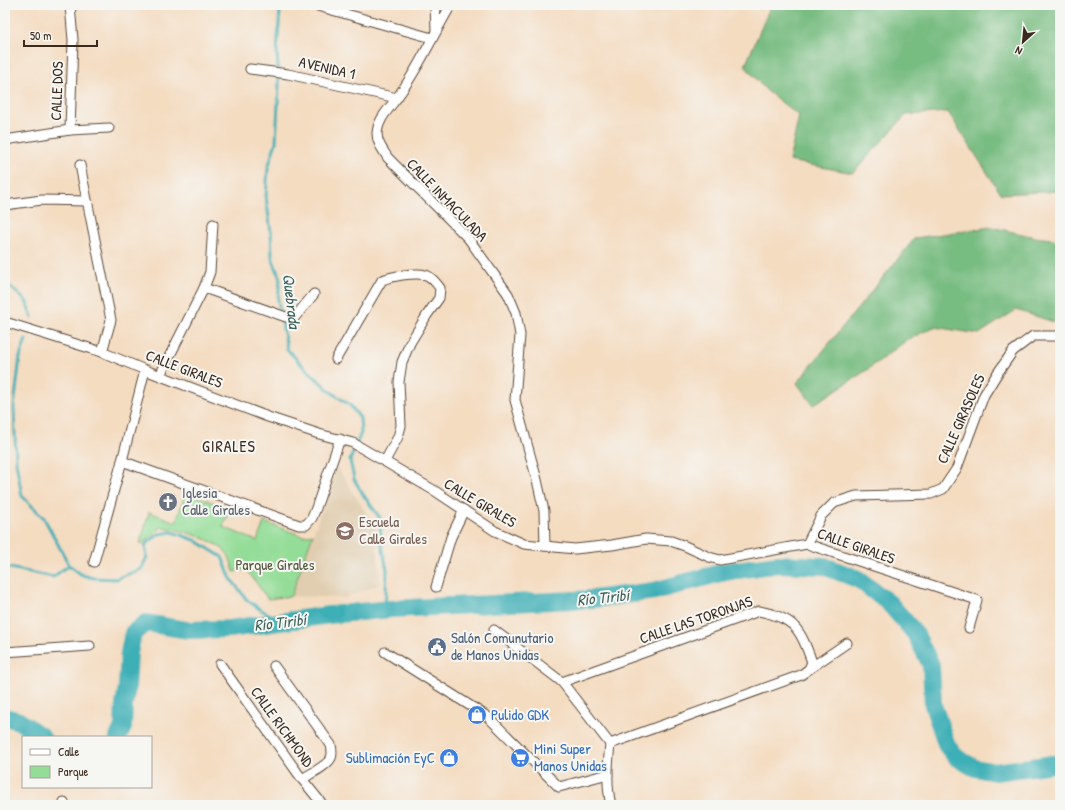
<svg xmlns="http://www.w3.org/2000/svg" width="1065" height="810" viewBox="0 0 1065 810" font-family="'Patrick Hand',sans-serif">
	<rect width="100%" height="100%" fill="#f6f6f2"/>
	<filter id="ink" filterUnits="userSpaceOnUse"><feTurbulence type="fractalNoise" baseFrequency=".025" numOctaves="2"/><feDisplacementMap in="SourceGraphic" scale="8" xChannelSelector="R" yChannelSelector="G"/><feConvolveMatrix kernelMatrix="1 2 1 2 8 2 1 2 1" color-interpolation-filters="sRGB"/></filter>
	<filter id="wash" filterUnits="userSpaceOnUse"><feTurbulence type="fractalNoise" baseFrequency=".012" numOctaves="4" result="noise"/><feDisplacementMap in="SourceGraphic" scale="16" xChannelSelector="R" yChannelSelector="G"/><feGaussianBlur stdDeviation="0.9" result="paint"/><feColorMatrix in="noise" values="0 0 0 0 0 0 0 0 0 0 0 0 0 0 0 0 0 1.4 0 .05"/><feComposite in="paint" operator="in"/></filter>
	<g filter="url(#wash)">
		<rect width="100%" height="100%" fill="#f4dcc1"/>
		<path fill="#e1ceb1" d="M 337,467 L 375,527 L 381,584 L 344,598 L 291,596 Z"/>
		<path fill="#94dd98" stroke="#68845b" d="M 186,492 L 230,509 L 223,527 L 257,541 L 264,522 L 303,536 L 313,534 L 291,596 L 268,599 L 246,569 L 234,572 C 232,566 230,556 226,552 C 212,538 181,530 162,527 C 155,532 147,542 140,544 L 149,512 L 176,522 Z"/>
		<g fill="#77bc80" stroke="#59734f">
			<path d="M 771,5 L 1060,5 L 1060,191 L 1001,194 L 948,112 L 906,115 L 853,173 L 789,161 L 799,116 L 767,91 L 745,66 Z"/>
			<path d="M 991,227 L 1035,237 L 1060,240 L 1060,324 L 1016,310 L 979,334 L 934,327 L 907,340 L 867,370 L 813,405 L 797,383 L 915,238 Z"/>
		</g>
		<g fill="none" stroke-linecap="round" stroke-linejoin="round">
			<g stroke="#3eafb6" stroke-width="3">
				<path d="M 282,5 L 280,10 L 277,52 L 279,84 L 276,142 L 268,168 L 266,197 L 271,232 L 272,257 L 280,279 L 278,300 L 287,349 L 304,367 L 331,392 L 350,405 L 360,418 L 361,433 L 350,460 L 354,479 L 364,496 L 380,518 L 381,541 L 387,570 L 385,609"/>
				<path d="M 5,282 L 26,301 L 32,317"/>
				<path d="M 26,339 L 20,357 L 14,407 L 16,462 L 22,496 L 44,518 L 69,565 L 82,575 L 94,578 L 116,579 L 141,569 L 147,557 L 145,545 L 159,534 L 172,532 L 195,540 L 222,557 L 231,579 L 247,600 L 261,610 L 283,621"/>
				<path d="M 5,567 L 53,577 L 69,565"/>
			</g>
			<g stroke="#3eafb6" stroke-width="18">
				<path d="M 5,717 L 19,721 L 42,737"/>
				<path d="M 118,737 L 123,727 L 124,704 L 127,687 L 129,653 L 133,633 L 146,623 L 187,630 L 229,629 L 329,615 L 391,609 L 594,599 L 654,591 L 724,572 L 777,564 L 824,566 L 858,579 L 889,603 L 915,633 L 931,665 L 933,705 L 947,746 L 957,758 L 975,768 L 995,772 L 1060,763"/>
			</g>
		</g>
	</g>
	<g filter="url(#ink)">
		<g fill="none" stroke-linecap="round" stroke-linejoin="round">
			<defs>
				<g id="minor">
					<path d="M 70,5 L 73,40 L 70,130"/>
					<path d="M 314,5 L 432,38"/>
					<path d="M 435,5 L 436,30"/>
					<path d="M 451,5 C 431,39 417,72 393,103 C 386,112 378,121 377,133 C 377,143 383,150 388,158 L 468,238 L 508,294 L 516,313 L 520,335 L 515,400 L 537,480 L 544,511 L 545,546"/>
					<path d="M 250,69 L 288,74 L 397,98"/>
					<path d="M 5,140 L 70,130 L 109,128"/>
					<path d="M 80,165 L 111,320 L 102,352"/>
					<path d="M 5,205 L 42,200 L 87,201"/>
					<path d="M 204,288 L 286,317 L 294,318 L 314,294"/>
					<path d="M 5,322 L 102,352 L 145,370 L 268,417 L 319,434 L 353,443 L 435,491 L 495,531 L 524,544 L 575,549 L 612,545 L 646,539 L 671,541 L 685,546 L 709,557 L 720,560 L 807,544 L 977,600 L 969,628"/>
					<path d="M 336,359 L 382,280 C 393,276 415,272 426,275 C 432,277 436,283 440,288 L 439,298 L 427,315 L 410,343 L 402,362 L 399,382 L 401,426 L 398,437 L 385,461"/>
					<path d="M 160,375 L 204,288 L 210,272 L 213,224"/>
					<path d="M 122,461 L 299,525 L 306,525 L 312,518 L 316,508 L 340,439"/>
					<path d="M 807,544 L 821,516 L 834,503 L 856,496 L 931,494 L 943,489 L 957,468 L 984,395 L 997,374 L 1013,351 L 1033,336 L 1060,336"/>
					<path d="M 94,562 L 122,461 L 145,370"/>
					<path d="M 436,587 L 451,537 L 464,510"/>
					<path d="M 494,630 L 562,682 L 610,744 C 608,764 606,785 611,805"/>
					<path d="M 5,652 L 90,646"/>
					<path d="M 385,652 L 488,717 L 559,787 L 608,774"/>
					<path d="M 220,664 L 302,779 L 323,805"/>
					<path d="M 274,666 L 331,745 C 332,750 333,754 331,758 C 327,766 310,774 302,779"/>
					<path d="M 809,669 L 847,643"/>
					<path d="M 562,682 L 759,611 C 795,618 800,629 812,662 L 809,669 L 801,675 L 610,744"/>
					<path d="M 64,802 L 65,805"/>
				</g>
			</defs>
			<use href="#minor" stroke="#574536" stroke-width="11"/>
			<use href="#minor" stroke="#fff" stroke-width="9"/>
		</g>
	</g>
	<defs>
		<symbol id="church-disc" viewBox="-11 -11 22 22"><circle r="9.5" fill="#6b7280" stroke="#f6f6f2"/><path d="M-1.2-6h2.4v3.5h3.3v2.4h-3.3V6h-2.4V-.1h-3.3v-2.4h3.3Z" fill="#fff"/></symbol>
		<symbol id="school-disc" viewBox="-11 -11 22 22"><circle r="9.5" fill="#8d6e63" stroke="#f6f6f2"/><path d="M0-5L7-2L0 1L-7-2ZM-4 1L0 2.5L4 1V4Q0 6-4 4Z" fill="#fff"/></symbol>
		<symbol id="civic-disc" viewBox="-11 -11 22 22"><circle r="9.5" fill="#5c6f8a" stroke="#f6f6f2"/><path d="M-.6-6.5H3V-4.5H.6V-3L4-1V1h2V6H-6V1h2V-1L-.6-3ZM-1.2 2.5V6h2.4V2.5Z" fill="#fff"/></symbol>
		<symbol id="shop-disc" viewBox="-11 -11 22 22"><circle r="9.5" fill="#3f7fe0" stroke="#f6f6f2"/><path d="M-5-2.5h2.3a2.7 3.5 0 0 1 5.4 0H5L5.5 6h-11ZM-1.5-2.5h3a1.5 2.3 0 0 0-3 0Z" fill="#fff"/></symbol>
		<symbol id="supermarket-disc" viewBox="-11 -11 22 22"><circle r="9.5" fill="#3f7fe0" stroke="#f6f6f2"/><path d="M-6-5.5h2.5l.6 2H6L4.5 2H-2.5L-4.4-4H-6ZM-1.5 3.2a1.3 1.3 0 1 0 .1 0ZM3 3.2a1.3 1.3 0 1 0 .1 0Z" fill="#fff"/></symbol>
	</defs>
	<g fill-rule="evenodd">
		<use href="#church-disc" x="157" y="491" width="22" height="22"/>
		<use href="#school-disc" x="334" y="520" width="22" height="22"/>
		<use href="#civic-disc" x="426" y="636" width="22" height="22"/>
		<use href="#shop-disc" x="466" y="704" width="22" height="22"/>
		<use href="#shop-disc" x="438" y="747" width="22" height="22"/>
		<use href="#supermarket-disc" x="509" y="747" width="22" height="22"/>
	</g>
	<g text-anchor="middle" stroke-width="4" stroke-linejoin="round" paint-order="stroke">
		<g font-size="15" fill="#3b2a1e" stroke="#f6f6f2">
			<text transform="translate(327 68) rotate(13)" y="5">AVENIDA 1</text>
			<text transform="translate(57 91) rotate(-88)" y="5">CALLE DOS</text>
			<text transform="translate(447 200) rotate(46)" y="5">CALLE INMACULADA</text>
			<text transform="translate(184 369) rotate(21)" y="5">CALLE GIRALES</text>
			<text transform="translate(961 419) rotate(-66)" y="5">CALLE GIRASOLES</text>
			<text transform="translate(480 503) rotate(31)" y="5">CALLE GIRALES</text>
			<text transform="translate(856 546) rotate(19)" y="5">CALLE GIRALES</text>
			<text transform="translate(696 620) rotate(-19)" y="5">CALLE LAS TORONJAS</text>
			<text transform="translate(282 727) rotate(54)" y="5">CALLE RICHMOND</text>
		</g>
		<g font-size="15" fill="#5b616d" stroke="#f6f6f2" text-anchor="start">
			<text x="182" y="498">Iglesia<tspan x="182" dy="17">Calle Girales</tspan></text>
		</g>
		<g font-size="15" fill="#785e54" stroke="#f6f6f2" text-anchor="start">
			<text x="359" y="527">Escuela<tspan x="359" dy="17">Calle Girales</tspan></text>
		</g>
		<g font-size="15" fill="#51573c" stroke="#f6f6f2">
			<text x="275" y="570">Parque Girales</text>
		</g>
		<g font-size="15" fill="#4e5e75" stroke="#f6f6f2" text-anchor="start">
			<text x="451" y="643">Salón Comunutario<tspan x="451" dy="17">de Manos Unidas</tspan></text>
		</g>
		<g font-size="15" fill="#366cbe" stroke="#f6f6f2" text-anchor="start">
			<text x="491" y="720">Pulido GDK</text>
			<text x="534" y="754">Mini Super<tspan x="534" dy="17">Manos Unidas</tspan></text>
			<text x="435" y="763" text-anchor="end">Sublimación EyC</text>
		</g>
		<g font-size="16" font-style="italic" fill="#3c5f5b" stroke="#f6f6f2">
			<text transform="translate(292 301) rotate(83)" y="6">Quebrada</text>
			<text transform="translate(603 597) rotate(-6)" y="6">Río Tiribí</text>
			<text transform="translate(280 622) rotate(-7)" y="6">Río Tiribí</text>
		</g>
		<g font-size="16" letter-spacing="1" fill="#3b2a1e" stroke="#f6f6f2">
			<text x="229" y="452">GIRALES</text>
		</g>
	</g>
	<rect width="1065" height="810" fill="none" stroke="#f6f6f2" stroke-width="20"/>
	<rect x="22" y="736" width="130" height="52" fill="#f6f6f2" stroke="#aba49d"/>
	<rect x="30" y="749" width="20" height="6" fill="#ffffff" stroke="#aba49d"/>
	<text x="58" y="756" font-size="12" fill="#3b2a1e">Calle</text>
	<rect x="30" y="766" width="20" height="12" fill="#94dd98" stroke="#aba49d"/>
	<text x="58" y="776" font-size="12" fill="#3b2a1e">Parque</text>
	<g transform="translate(1023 42) rotate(207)" stroke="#f6f6f2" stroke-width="3" paint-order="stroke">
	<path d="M0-3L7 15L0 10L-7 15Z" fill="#3b2a1e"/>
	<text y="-6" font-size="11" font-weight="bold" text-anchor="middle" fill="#3b2a1e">N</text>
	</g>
	<path d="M24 40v6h73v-6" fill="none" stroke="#3b2a1e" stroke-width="2"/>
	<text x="30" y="40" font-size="12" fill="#3b2a1e" stroke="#f6f6f2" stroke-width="3" paint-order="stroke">50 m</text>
</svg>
